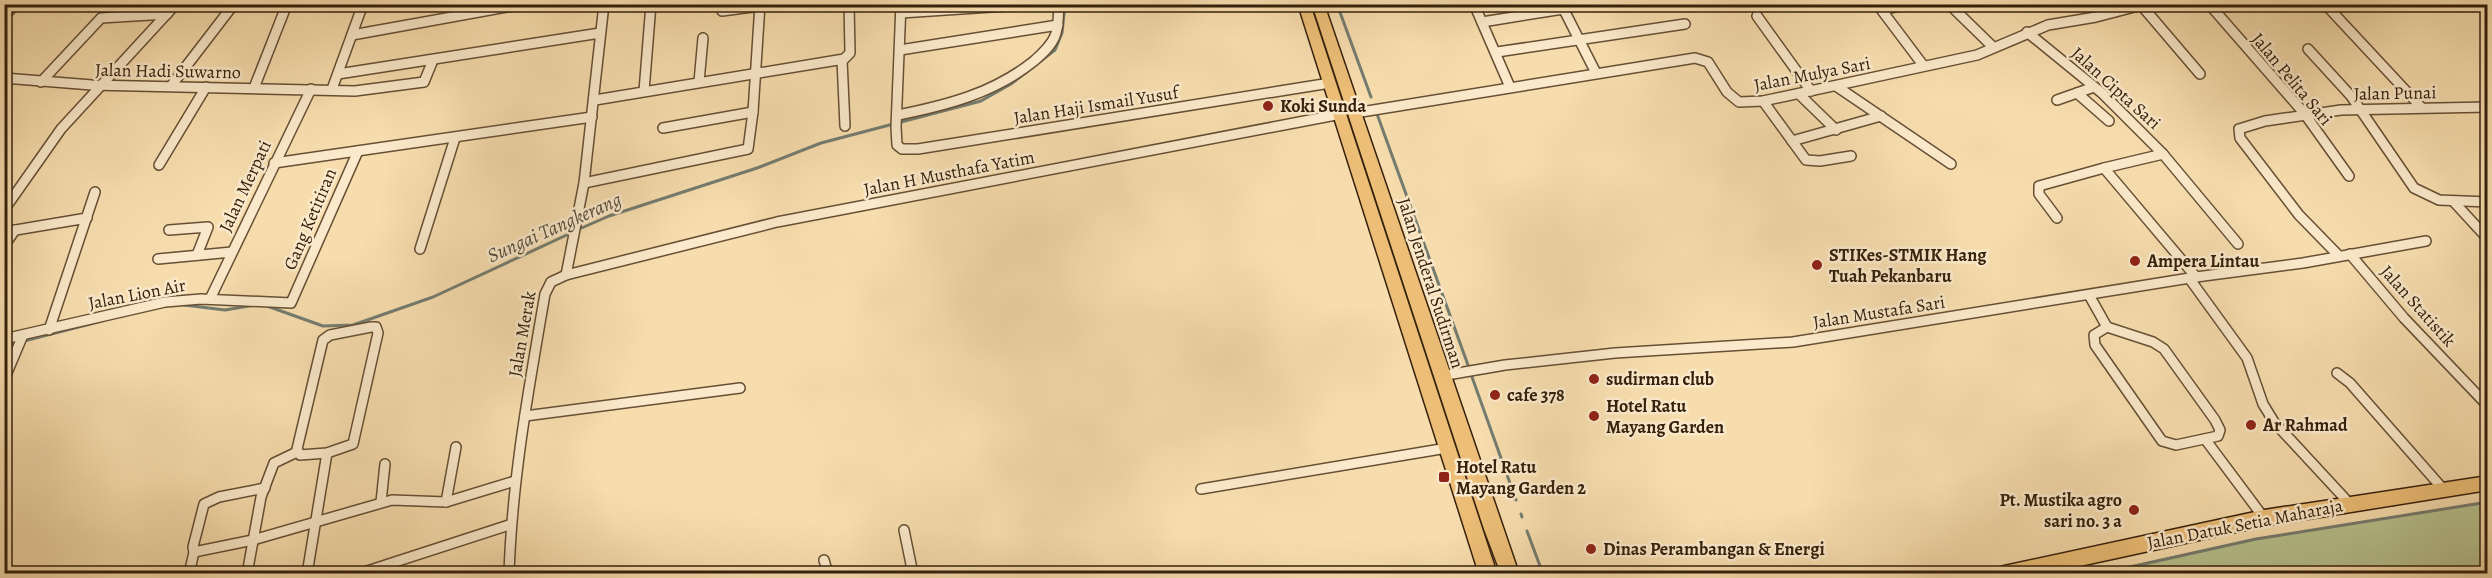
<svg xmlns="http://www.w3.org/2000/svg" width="2492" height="578" viewBox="0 0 2492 578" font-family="Alegreya,serif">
	<rect width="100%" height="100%" fill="#f7ddae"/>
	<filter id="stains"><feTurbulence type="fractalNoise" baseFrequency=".00333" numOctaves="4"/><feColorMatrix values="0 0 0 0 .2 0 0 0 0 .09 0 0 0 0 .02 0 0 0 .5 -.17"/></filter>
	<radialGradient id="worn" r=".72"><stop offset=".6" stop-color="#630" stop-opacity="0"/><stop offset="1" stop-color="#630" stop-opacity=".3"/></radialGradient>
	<path fill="#b7c28f" stroke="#76714e" stroke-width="1.5" d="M 2487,502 L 2487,573 L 2099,573 L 2256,539 Z"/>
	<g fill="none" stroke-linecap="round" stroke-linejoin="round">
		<g stroke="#747c70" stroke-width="3">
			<path d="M 1337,4 L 1371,97"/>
			<path d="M 1377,114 L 1468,365"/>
			<path d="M 577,230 L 609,216 L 757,168 L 821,143 L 981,101 L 1011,84 L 1055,50 L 1062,33 L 1065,4"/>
			<path d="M 184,305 L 225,310 L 255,305"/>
			<path d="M 267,306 L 323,326 L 353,325 L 433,297 L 571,233"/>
			<path d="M 24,341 L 102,321"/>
			<path d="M 4,345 L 17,343"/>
			<path d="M 1472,377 L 1516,500"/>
			<path d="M 1521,514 L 1522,517"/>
			<path d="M 1527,531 L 1543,574"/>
			<path d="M 2099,574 L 2256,539 L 2488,502"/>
		</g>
		<defs>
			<g id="minor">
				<path d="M 901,4 L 896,127 L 897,145 L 902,149 L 918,149 L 1330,83"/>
				<path d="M 1474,4 L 1510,87"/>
				<path d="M 1561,4 L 1596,73"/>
				<path d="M 1877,4 L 1923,65"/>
				<path d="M 1949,4 L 1993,47"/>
				<path d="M 2209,4 L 2304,113 L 2349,176"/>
				<path d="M 2325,4 L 2421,107"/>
				<path d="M 2142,6 L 2200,74"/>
				<path d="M 1882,10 L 1909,4"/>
				<path d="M 722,11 L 760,6"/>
				<path d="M 901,13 L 1038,4"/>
				<path d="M 1757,16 L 1811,91"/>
				<path d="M 1482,22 L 1563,9"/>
				<path d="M 2027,32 L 2102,93 L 2163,154 L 2104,168 L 2196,277"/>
				<path d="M 352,35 L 524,4"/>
				<path d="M 2308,49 L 2351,96 L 2414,188 L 2439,200 L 2488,202"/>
				<path d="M 900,50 L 1058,25"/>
				<path d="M 1497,52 L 1685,24"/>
				<path d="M 842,60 L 845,126"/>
				<path d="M 338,74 L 600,33"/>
				<path d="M 4,78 L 92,85 L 355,91 L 424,82 L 433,60"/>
				<path d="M 41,82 L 101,18 L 167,14"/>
				<path d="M 699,82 L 703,38"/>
				<path d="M 171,86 L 234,4"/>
				<path d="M 1836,86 L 1951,164"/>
				<path d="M 254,88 L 287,4"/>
				<path d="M 332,89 L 363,4"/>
				<path d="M 644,91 L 651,4"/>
				<path d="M 2077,93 L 2109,121"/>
				<path d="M 1799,94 L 1836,130"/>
				<path d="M 595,100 L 844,59 L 850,53 L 849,4"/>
				<path d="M 2057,100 L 2094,87"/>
				<path d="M 1763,101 L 1806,160 L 1820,161 L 1851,156"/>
				<path d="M 1355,113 L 1695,58 L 1708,62 L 1727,92 L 1739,102 L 1763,101 L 1977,55 L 2048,25 L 2096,17 L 2146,4"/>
				<path d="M 898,115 C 948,105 994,93 1034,61 C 1042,54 1051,46 1055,36 C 1059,26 1058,15 1059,4"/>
				<path d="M 663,128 L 753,112"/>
				<path d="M 1792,141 L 1881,116"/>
				<path d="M 2163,154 L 2238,244"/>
				<path d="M 274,163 L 592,117"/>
				<path d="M 159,165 L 206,87"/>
				<path d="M 584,183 L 748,149 L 753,112 L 760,4"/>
				<path d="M 2454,202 L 2488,239"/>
				<path d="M 4,210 L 61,129 L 176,4"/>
				<path d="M 2057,218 L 2039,194 L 2039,186 L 2104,168"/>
				<path d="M 169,230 L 208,227 L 197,255"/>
				<path d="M 4,232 L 87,218"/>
				<path d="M 4,246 L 15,230"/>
				<path d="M 420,249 L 455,138"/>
				<path d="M 2350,254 L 2404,318 L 2488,406"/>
				<path d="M 2339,256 L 2299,215 L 2240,138 L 2239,129 L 2265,121 L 2341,110 L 2488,107"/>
				<path d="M 158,259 L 232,252"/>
				<path d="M 566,275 L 584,183 L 604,4"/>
				<path d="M 2189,278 L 2247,358 L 2263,404 L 2274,422 L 2350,504"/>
				<path d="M 2089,295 L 2107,327"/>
				<path d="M 210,299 L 311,89"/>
				<path d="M 371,327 L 376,327 L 378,333 L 353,444 L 327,453 L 300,455 L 297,449 L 323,340 L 330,335 Z"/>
				<path d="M 2107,327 L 2153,342 L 2164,349 L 2215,420 L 2220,430 L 2218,436 L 2176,445 L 2162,441 L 2095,345 L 2094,335 Z"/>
				<path d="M 49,330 L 95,192"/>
				<path d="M 4,339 L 165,302 L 201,299 L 291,303 L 358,151"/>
				<path d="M 2337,373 L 2350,383 L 2443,489"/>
				<path d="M 1441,376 L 1505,365 L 1615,353 L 1793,342 L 2196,277 L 2303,263 L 2426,241"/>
				<path d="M 4,380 L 23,335"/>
				<path d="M 525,416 L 740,388"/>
				<path d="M 2205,439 L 2264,518"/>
				<path d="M 265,488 L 219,497 L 204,504 L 193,547 L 194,552 L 253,540 L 392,500 L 446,502 L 515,481"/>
				<path d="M 1201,489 L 1447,448"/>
				<path d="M 381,502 L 385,464"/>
				<path d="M 446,502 L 456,447"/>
				<path d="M 904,530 L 913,574"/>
				<path d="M 824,560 L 828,574"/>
				<path d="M 189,574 L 194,552"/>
				<path d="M 247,574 L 261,497 L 274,463 L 297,452"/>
				<path d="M 307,574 L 327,453"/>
				<path d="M 358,574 L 509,525"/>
				<path d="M 509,574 C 512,479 529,387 545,294 L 551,282 L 566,275 L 777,222 L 1341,114"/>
				<path d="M 1029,574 L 1036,572 L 1046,574"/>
			</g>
			<path id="tertiary" d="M 4,14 L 14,4"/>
			<g id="primary">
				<path d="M 1298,4 L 1310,4 L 1497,574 L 1479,574 Z"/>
				<path d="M 1312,4 L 1324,4 L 1519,574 L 1501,574 L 1484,529 Z"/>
				<path d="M 2488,476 L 2488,490 L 2264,526 L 2043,574 L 1995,574 L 1998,568 L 2004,566 L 2264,510 Z"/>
			</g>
		</defs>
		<use href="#minor" stroke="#664f34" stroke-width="12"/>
		<use href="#tertiary" stroke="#664f34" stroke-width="15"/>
		<use href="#primary" stroke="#35200c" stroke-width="3"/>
		<use href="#minor" stroke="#fae9ca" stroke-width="9"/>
		<use href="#tertiary" stroke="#fae9ca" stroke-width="12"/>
		<use href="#primary" fill="#ecbe77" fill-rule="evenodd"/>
	</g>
	<g fill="#8f2418" stroke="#fae9ca" stroke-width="2">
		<circle cx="1268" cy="106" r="6"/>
		<circle cx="2135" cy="261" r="6"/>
		<circle cx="1817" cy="265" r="6"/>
		<circle cx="1594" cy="379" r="6"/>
		<circle cx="1495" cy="395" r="6"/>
		<circle cx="1594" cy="416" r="6"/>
		<circle cx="2251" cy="425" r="6"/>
		<rect x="1438" y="471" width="12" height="12" rx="3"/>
		<circle cx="2134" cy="510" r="6"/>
		<circle cx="1591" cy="549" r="6"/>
	</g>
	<g text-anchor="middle" stroke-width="5" stroke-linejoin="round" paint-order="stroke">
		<g font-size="18" fill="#35200c" stroke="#fae9ca">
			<text transform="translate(168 71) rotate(1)" y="6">Jalan Hadi Suwarno</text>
			<text transform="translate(1812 74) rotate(-11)" y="6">Jalan Mulya Sari</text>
			<text transform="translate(2292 79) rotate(50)" y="6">Jalan Pelita Sari</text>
			<text transform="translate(2116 88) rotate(42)" y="6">Jalan Cipta Sari</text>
			<text transform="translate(2395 93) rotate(-1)" y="6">Jalan Punai</text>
			<text transform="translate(1096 105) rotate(-9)" y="6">Jalan Haji Ismail Yusuf</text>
			<text transform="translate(949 173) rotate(-11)" y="6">Jalan H Musthafa Yatim</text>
			<text transform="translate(245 186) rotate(-65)" y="6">Jalan Merpati</text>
			<text transform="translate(310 219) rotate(-67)" y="6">Gang Ketitiran</text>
			<text transform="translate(1431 283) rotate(72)" y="6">Jalan Jenderal Sudirman</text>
			<text transform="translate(137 294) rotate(-11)" y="6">Jalan Lion Air</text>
			<text transform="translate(2418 306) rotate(48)" y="6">Jalan Statistik</text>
			<text transform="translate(1879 312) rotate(-9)" y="6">Jalan Mustafa Sari</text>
			<text transform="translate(522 334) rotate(-80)" y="6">Jalan Merak</text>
			<text transform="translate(2245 524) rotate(-11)" y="6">Jalan Datuk Setia Maharaja</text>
		</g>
		<g font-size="18" font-weight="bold" fill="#35200c" stroke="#fae9ca" text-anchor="start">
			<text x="1280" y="112">Koki Sunda</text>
			<text x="1829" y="261">STIKes-STMIK Hang<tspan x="1829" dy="21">Tuah Pekanbaru</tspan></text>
			<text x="2147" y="267">Ampera Lintau</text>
			<text x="1606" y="385">sudirman club</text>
			<text x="1507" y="401">cafe 378</text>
			<text x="1606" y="412">Hotel Ratu<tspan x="1606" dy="21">Mayang Garden</tspan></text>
			<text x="2263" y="431">Ar Rahmad</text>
			<text x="1456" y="473">Hotel Ratu<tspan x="1456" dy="21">Mayang Garden 2</tspan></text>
			<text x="2122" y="506" text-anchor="end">Pt. Mustika agro<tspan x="2122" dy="21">sari no. 3 a</tspan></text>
			<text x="1603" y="555">Dinas Perambangan &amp; Energi</text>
		</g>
		<g font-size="20" font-style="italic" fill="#544e3e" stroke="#fae9ca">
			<text transform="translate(554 227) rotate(-24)" y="7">Sungai Tangkerang</text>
		</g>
	</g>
	<rect width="2492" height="578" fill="none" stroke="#f7ddae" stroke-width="24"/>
	<rect x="6" y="6" width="2480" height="566" fill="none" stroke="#35200c" stroke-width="3"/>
	<rect x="12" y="12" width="2468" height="554" fill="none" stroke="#35200c" stroke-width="1.5"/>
	<rect width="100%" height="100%" filter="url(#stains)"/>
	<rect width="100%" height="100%" fill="url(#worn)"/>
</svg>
